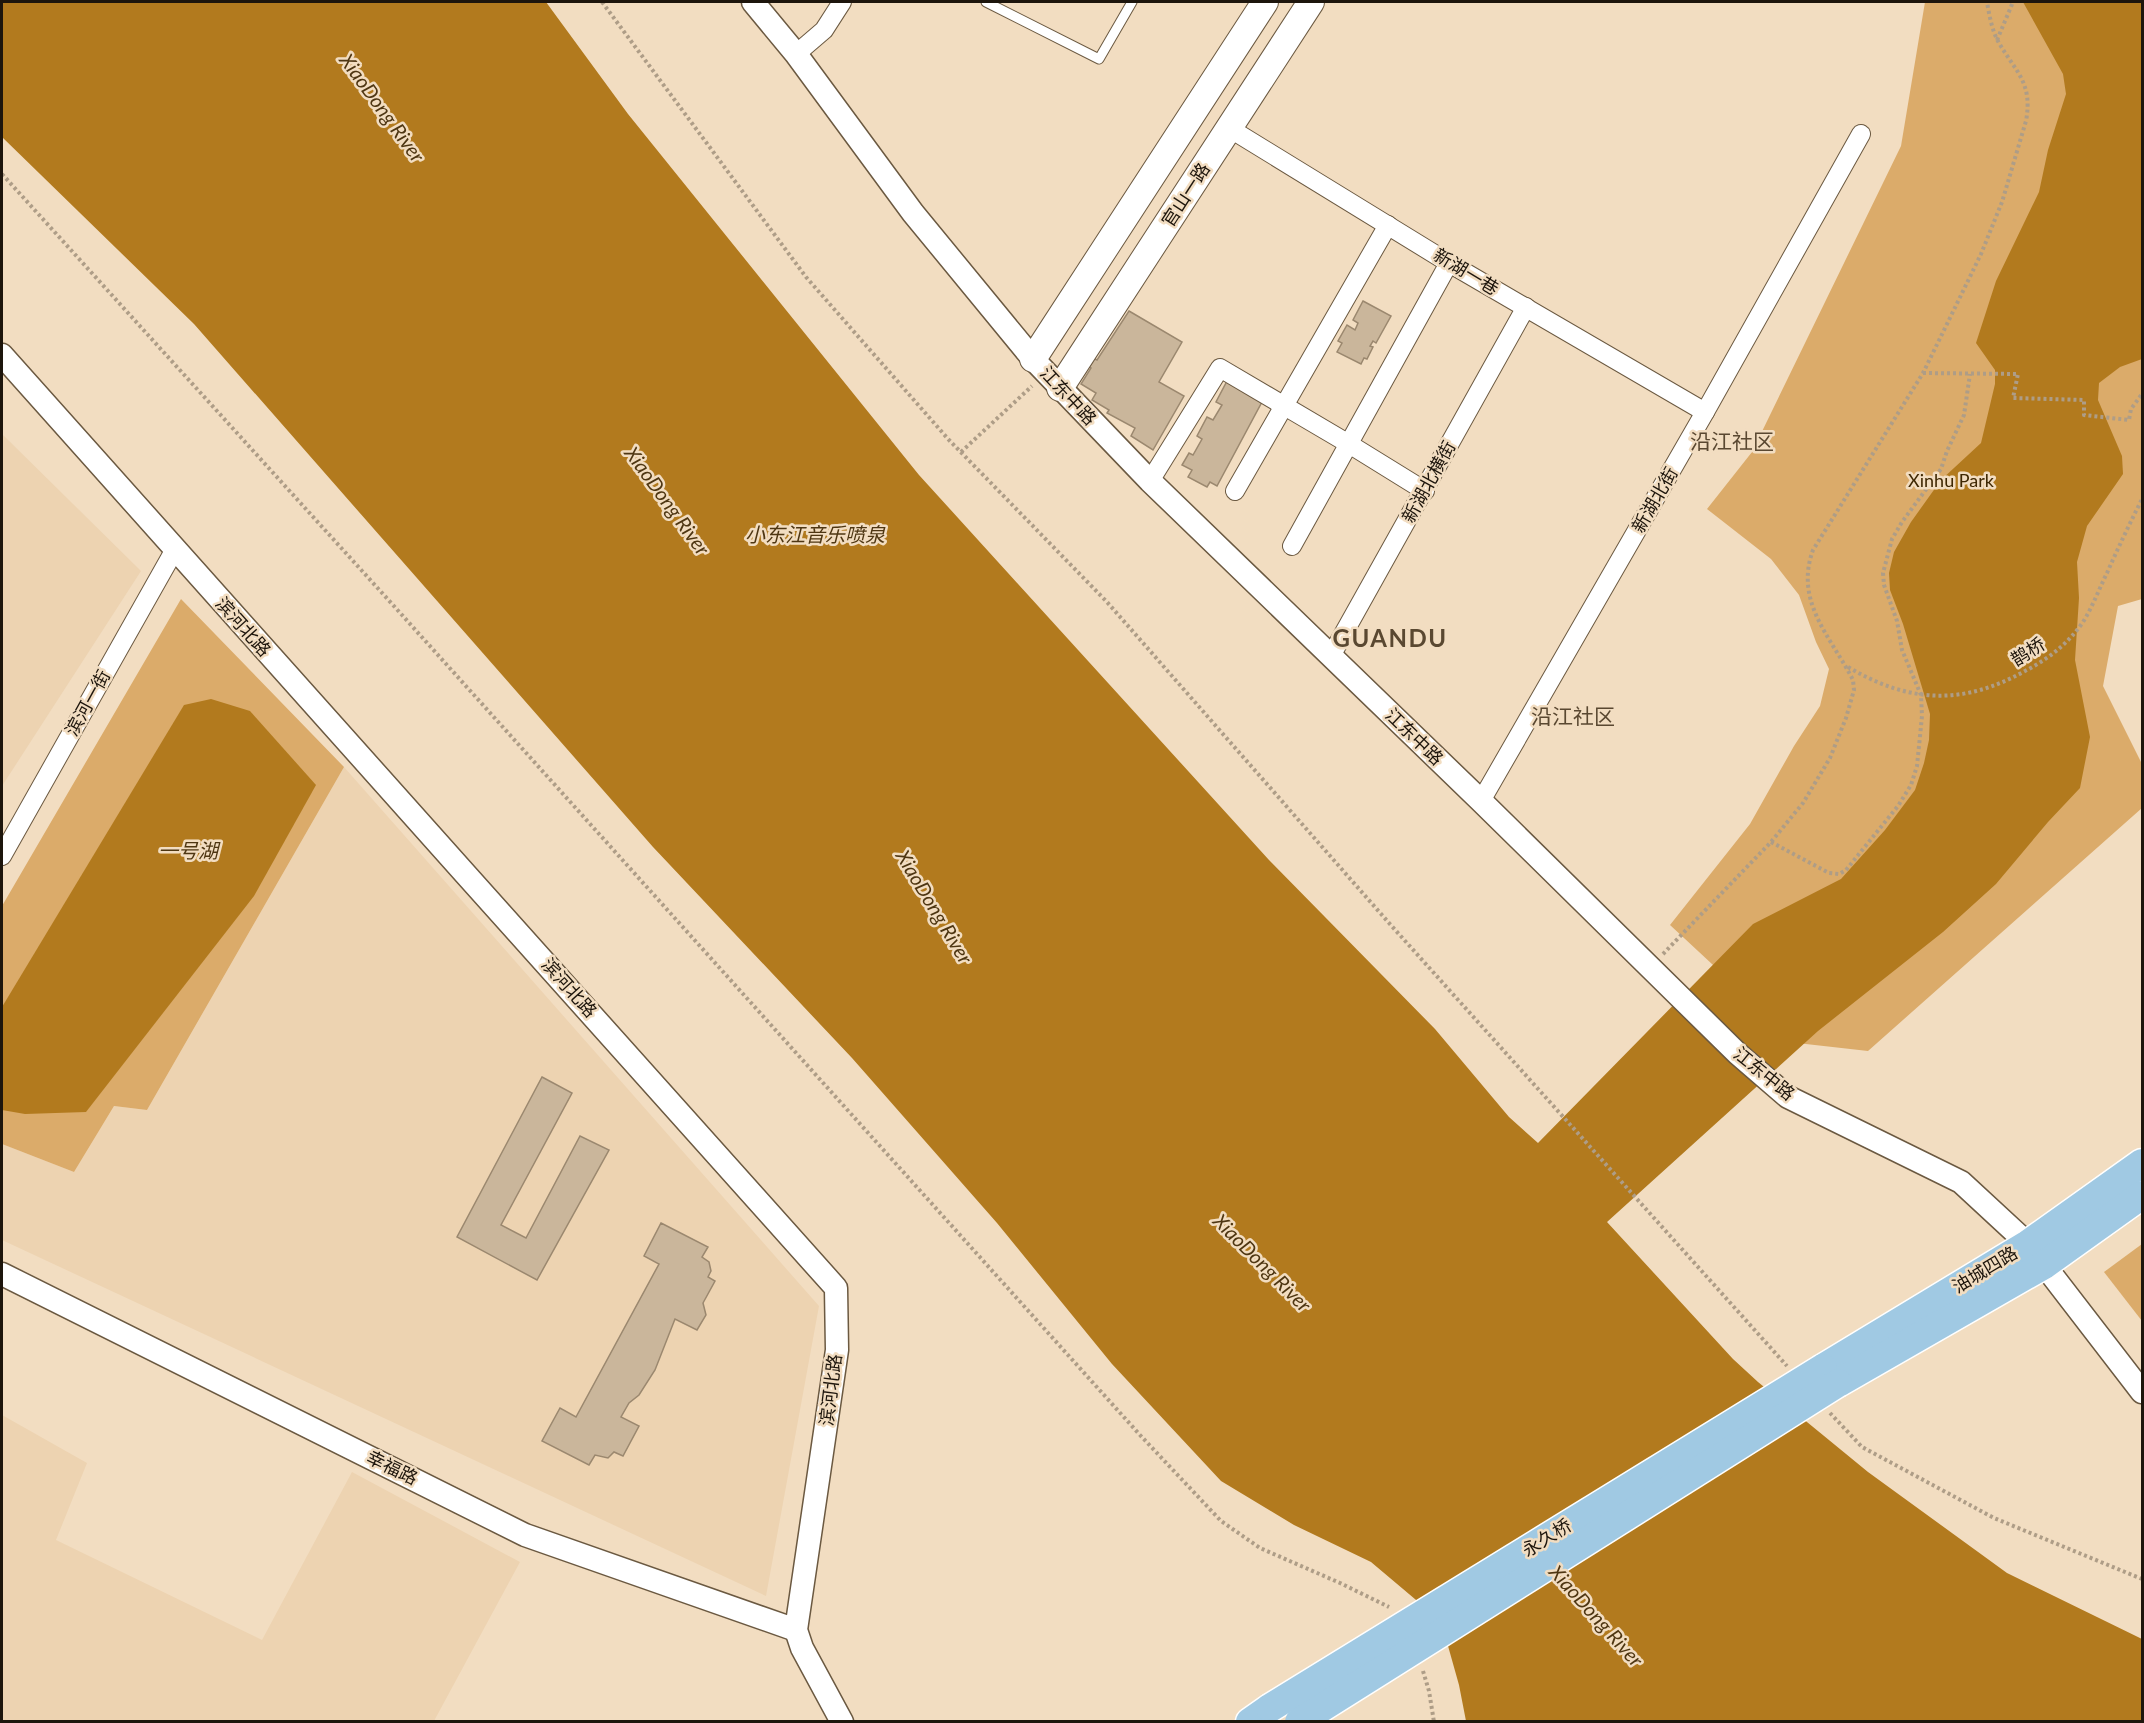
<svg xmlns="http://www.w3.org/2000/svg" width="2144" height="1723" viewBox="0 0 2144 1723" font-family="Lato,'Noto Sans SC',sans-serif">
	<rect width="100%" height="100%" fill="#f2ddc1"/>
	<g fill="#edd3b1">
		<path d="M 2,434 L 141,571 L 2,786 Z"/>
		<path d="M 344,767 L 819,1306 L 766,1596 L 2,1240 L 2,1144 L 74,1172 L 114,1106 L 147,1110 Z"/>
		<path d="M 2,1415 L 87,1463 L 56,1540 L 262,1640 L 352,1472 L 520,1562 L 434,1721 L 2,1721 Z"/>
	</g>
	<g fill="#dbab6a">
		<path d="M 1925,2 L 2142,2 L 2142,599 L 2118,606 L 2103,686 L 2142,764 L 2142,808 L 1868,1051 L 1797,1043 L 1670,925 L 1750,824 L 1794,746 L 1820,706 L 1829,669 L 1816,642 L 1799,595 L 1771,559 L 1707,509 L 1752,452 L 1901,146 Z"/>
		<path d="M 181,599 L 344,767 L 147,1110 L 114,1106 L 74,1172 L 2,1144 L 2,906 Z"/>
		<path d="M 2142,1244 L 2142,1321 L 2104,1272 Z"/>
	</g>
	<g fill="#b27a1e">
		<path d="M 2,2 L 546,2 L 628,114 L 919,475 L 1269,860 L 1435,1029 L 1509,1117 L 1538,1143 L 1753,924 L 1841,879 L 1885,830 L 1915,790 L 1924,763 L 1929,740 L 1930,714 L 1903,624 L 1890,590 L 1889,573 L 1894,552 L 1911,522 L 1941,480 L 1981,443 L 1995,384 L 1995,370 L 1976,343 L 1996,281 L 2039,192 L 2048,150 L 2066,94 L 2063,74 L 2023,2 L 2142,2 L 2142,359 L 2120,367 L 2099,383 L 2098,400 L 2122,456 L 2123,474 L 2087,526 L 2077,562 L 2079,598 L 2075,660 L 2090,737 L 2080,788 L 2048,822 L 1996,884 L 1943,932 L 1818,1031 L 1607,1222 L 1733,1359 L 1758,1382 L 1868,1472 L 2007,1573 L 2142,1639 L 2142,1721 L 1466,1721 L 1459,1685 L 1441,1621 L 1371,1562 L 1294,1525 L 1221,1481 L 1112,1364 L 997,1223 L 852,1058 L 653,847 L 194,324 L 2,137 Z"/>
		<path d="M 211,699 L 250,711 L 316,785 L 254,896 L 86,1112 L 25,1114 L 2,1110 L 2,1007 L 184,705 Z"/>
	</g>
	<g fill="#cab69b" stroke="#9b886f" stroke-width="1.5">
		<path d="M 1363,301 L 1391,316 L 1376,343 L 1373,341 L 1370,346 L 1373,347 L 1367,359 L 1364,358 L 1361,364 L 1337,352 L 1342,343 L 1338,341 L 1347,325 L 1355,330 L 1358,323 L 1353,320 Z"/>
		<path d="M 1129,311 L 1182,342 L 1159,382 L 1184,396 L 1153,450 L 1131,436 L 1135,428 L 1107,413 L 1109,410 L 1092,400 L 1096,393 L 1081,384 L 1091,368 L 1088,366 L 1093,358 L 1097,360 Z"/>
		<path d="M 1227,381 L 1263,400 L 1217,486 L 1210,482 L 1207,487 L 1188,477 L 1192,470 L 1182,465 L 1189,453 L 1193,455 L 1202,439 L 1197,436 L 1207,417 L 1213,420 L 1222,405 L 1216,402 Z"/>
		<path d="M 542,1077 L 572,1093 L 501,1225 L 526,1238 L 580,1136 L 609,1150 L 537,1280 L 457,1237 Z"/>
		<path d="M 661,1223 L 708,1247 L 702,1257 L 709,1262 L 711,1271 L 708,1277 L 715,1281 L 703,1303 L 706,1315 L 697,1330 L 675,1319 L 655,1370 L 639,1395 L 629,1403 L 621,1417 L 639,1426 L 623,1456 L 614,1452 L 608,1458 L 595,1455 L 589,1465 L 542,1441 L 560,1408 L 576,1417 L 659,1264 L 644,1256 Z"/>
	</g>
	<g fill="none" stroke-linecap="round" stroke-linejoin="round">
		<defs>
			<path id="service" d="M 986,2 L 1099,59 L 1132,2"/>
			<g id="minor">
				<path d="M 796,54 L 824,30 L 842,2"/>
				<path d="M 1229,128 L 1449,263 L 1705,412"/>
				<path d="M 1150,481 L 1220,368 L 1349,444 L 1425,491"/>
				<path d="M 1235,491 L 1388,225"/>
				<path d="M 1292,546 L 1449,263"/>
				<path d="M 1331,656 L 1526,307"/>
				<path d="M 1481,801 L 1705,412 L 1861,134"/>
				<path d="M 2,856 L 174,551"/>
			</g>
			<g id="tertiary">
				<path d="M 753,2 L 796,54 L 913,213 L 1033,359 L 1150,481 L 1481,801 L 1738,1054 L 1788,1097 L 1961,1182 L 2028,1244 L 2142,1392"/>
				<path d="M 2,355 C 278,668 559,976 836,1288 L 837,1350 L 796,1630 L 802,1648 L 842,1722"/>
				<path d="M 2,1274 L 525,1535 L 796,1630"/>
			</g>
			<g id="secondary">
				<path d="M 1033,359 L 1265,2"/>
				<path d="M 1060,388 L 1311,2"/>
			</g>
			<g id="primary">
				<path d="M 1823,1368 L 2028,1244 L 2142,1163"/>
				<path d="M 1838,1383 L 2044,1265 L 2142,1195"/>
				<path d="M 1250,1722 L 1270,1708"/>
			</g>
		</defs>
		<use href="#service" stroke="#6b5941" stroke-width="11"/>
		<use href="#minor" stroke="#6b5941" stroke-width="20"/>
		<use href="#tertiary" stroke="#6b5941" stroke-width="25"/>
		<use href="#secondary" stroke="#6b5941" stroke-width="28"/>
		<use href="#primary" stroke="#fff" stroke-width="31"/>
		<g stroke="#ae9d87" stroke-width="4" stroke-dasharray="3 3" stroke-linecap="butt">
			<path d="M 602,2 L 806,277 L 949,440 L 1107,602 L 1389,923 L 1787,1366"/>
			<path d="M 1997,40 L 2013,2"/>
			<path d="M 2,174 L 393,605 L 1140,1435 L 1221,1521 L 1260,1548 L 1340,1583 L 1389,1607"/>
			<path d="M 1923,373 L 2018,374 L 2013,398 L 2084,400 L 2084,415 L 2129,420 L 2131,409 L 2142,394"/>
			<path d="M 961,452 L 1032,386"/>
			<path d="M 1848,667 C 1909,703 1962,706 2025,671 C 2048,659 2068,644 2083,622 C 2093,606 2099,589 2107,573 C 2118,548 2130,523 2142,499"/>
			<path d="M 1771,842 L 1829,873 L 1839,874 L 1846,870 L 1898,806 L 1911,785 L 1917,766 L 1922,716 L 1921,695 L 1902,650 L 1897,621 L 1884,585 L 1883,573 L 1892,539 L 1902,522 L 1941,469 L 1947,451 L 1964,415 L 1970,374"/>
			<path d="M 1663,954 L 1771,842 L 1803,803 L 1830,758 L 1846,718 L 1854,690 L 1853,680 C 1831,637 1794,602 1813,550 L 1923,373 L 1947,324 L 1981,254 L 2002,202 L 2026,121 C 2033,83 2016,72 1999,43 C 1992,31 1989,14 1987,2"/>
			<path d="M 1830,1413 L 1862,1447 L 1994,1518 L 2142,1579"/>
			<path d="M 1423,1671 L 1429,1691 L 1434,1722"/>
		</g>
		<use href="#service" stroke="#fff" stroke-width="9"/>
		<use href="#minor" stroke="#fff" stroke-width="18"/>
		<use href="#tertiary" stroke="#fff" stroke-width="22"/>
		<use href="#secondary" stroke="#fff" stroke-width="26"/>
		<use href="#primary" stroke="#a0c9e3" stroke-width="28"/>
		<defs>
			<g id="primary-bridge">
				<path d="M 1270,1708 L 1823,1368"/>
				<path d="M 1299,1722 L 1838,1383"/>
			</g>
		</defs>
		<use href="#primary-bridge" stroke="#fff" stroke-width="31" stroke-linecap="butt"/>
		<use href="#primary-bridge" stroke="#a0c9e3" stroke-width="28"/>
	</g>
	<g text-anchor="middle" stroke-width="5" stroke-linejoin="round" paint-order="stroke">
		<g font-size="18" fill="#1d150c" stroke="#f2ddc1">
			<text transform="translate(1186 195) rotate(-57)" y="6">官山一路</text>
			<text transform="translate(1466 272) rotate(31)" y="6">新湖一巷</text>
			<text transform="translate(1068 396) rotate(47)" y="6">江东中路</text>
			<text transform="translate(1429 482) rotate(-61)" y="6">新湖北横街</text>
			<text transform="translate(1655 500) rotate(-60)" y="6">新湖北街</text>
			<text transform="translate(243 627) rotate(48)" y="6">滨河北路</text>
			<text transform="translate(2028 652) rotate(-32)" y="6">鹊桥</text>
			<text transform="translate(88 703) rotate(-61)" y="6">滨河一街</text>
			<text transform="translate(1414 737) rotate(44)" y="6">江东中路</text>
			<text transform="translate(569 988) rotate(48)" y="6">滨河北路</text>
			<text transform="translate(1764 1074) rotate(39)" y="6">江东中路</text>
			<text transform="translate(1985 1270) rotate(-31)" y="6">油城四路</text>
			<text transform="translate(831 1390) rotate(-83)" y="6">滨河北路</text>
			<text transform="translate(392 1468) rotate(26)" y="6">幸福路</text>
			<text transform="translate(1547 1538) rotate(-32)" y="6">永久桥</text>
		</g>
		<g font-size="18" fill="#3f2803" stroke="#f2ddc1">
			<text x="1951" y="487">Xinhu Park</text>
		</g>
		<g font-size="20" font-style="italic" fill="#4e3612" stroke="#f2ddc1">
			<text transform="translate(382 108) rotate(54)" y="7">XiaoDong River</text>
			<text transform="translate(667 501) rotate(54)" y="7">XiaoDong River</text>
			<text x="815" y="542">小东江音乐喷泉</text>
			<text x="188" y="858">一号湖</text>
			<text transform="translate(934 907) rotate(59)" y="7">XiaoDong River</text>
			<text transform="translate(1262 1263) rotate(45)" y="7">XiaoDong River</text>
			<text transform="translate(1596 1616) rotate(48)" y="7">XiaoDong River</text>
		</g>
		<g font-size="21" fill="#5a4831" stroke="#f2ddc1">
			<text x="1732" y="449">沿江社区</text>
			<text x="1573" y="724">沿江社区</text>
		</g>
		<g font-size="24" font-weight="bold" letter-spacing="1.5" fill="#5a4831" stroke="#f2ddc1">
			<text x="1390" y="647">GUANDU</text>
		</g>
	</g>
	<rect width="2144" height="1723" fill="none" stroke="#1d150c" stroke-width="6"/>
</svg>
